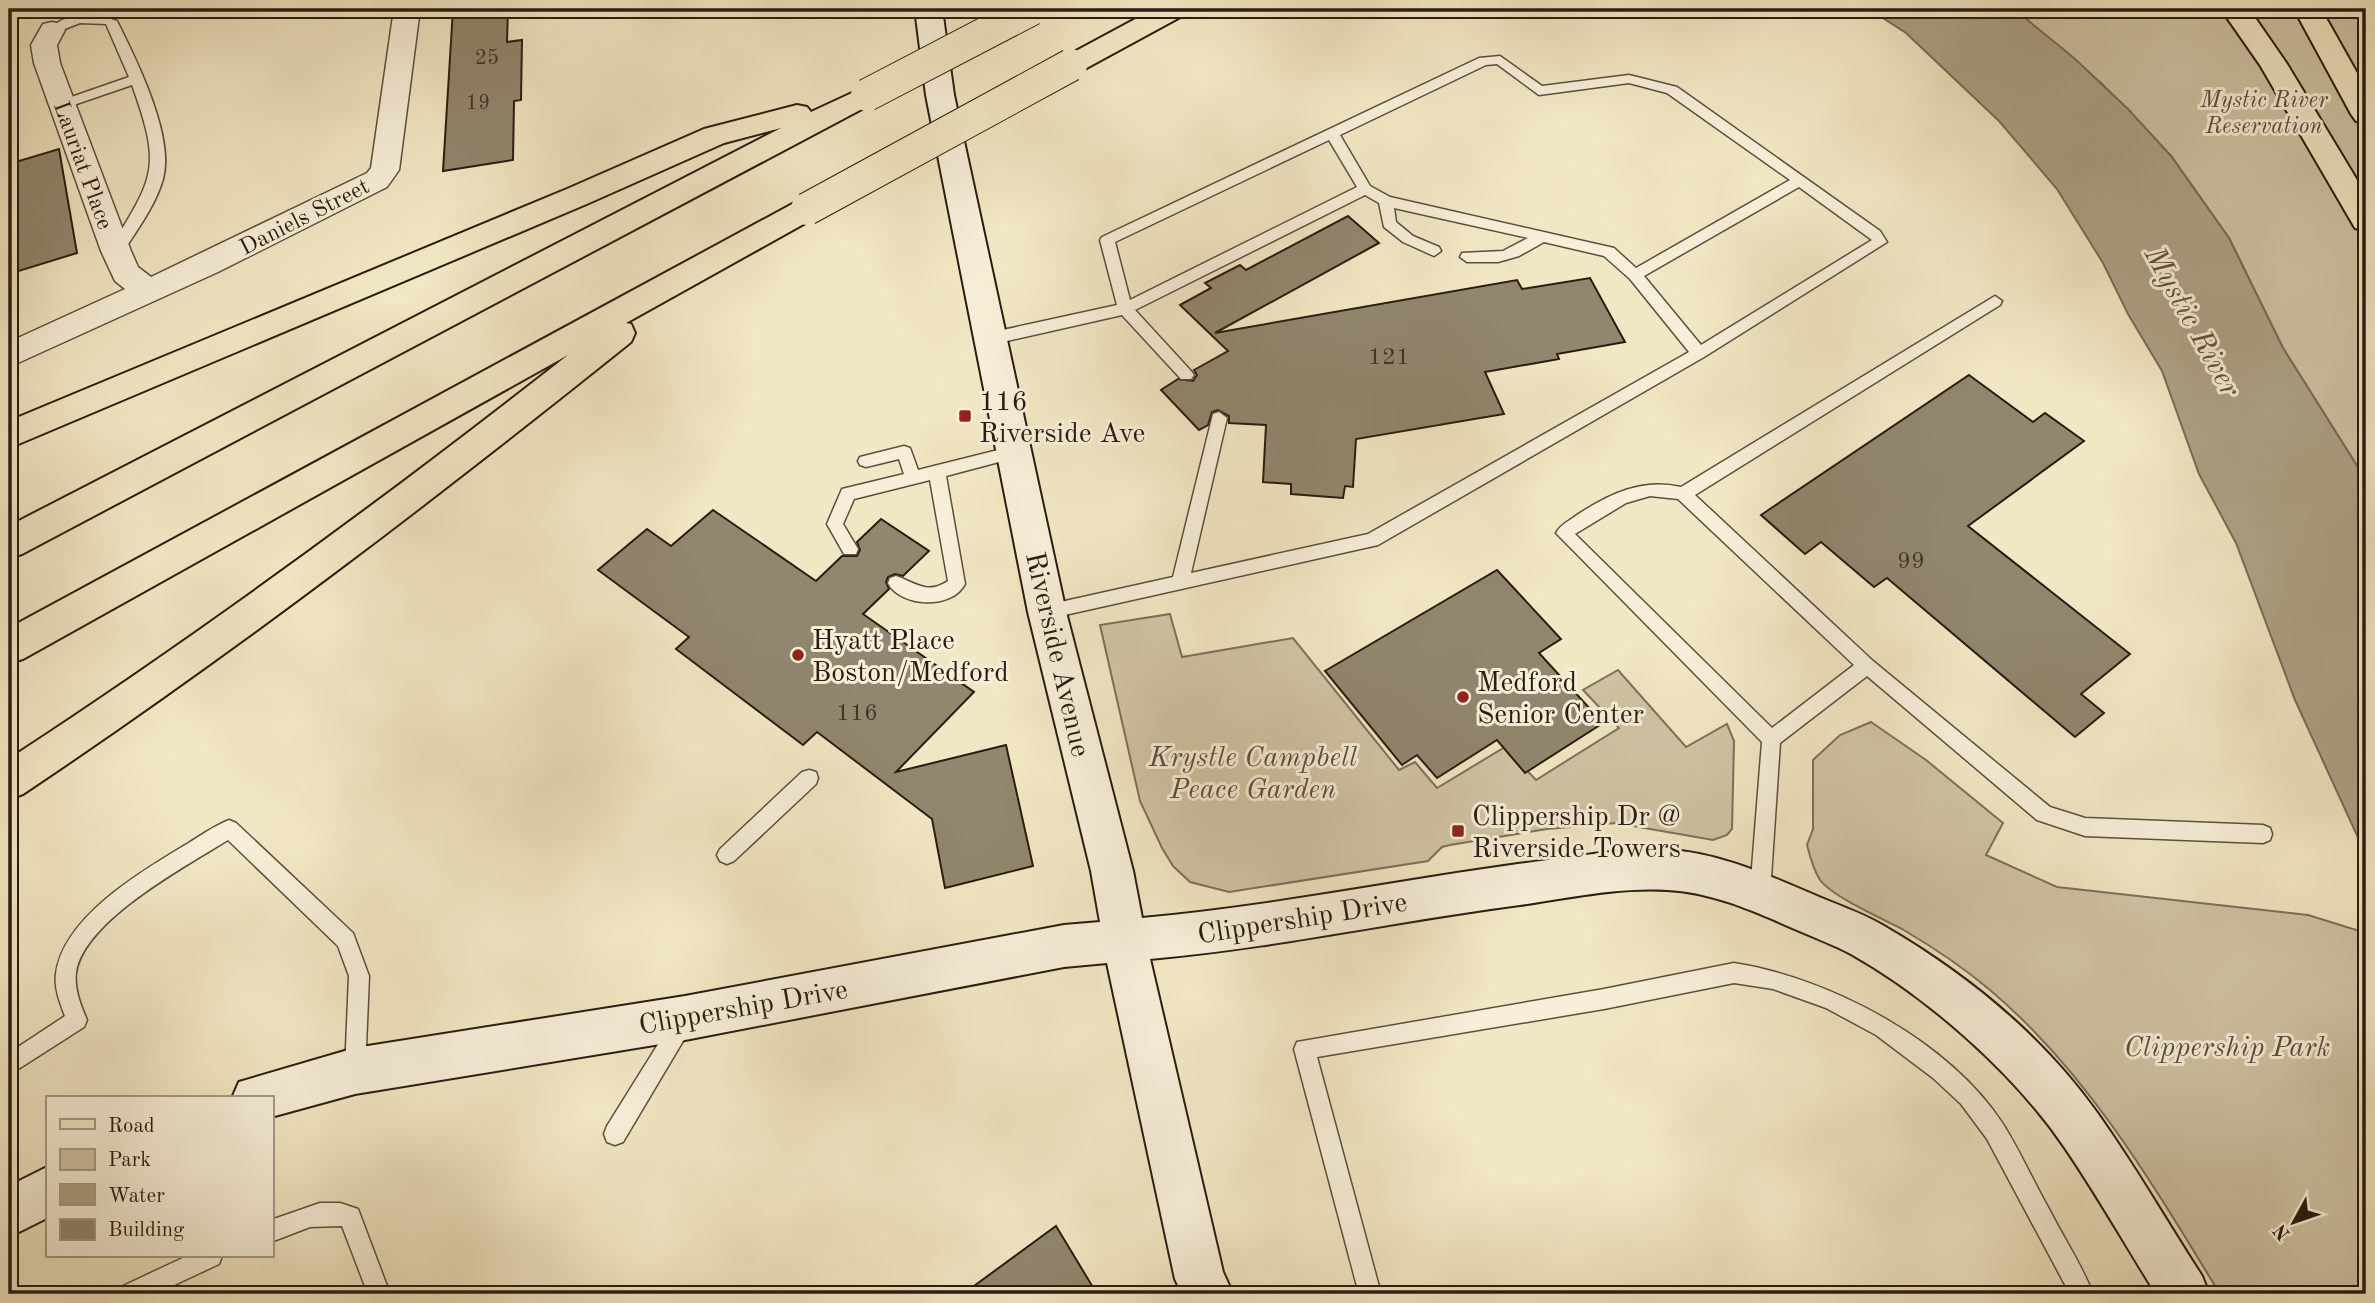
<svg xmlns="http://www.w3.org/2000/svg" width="2375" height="1303" viewBox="0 0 2375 1303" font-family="'Old Standard TT',serif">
	<rect width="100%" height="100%" fill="#f2e7c4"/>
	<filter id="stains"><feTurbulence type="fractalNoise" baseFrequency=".00286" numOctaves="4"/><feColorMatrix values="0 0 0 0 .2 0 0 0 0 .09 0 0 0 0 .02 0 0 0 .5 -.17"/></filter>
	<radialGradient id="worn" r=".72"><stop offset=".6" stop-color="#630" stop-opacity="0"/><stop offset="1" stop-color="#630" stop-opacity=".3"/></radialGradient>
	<g fill="#d0c4a6" stroke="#7c705c" stroke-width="2">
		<path d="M 2014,9 L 2366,9 L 2366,480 L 2283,348 L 2229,238 L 2171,156 L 2101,83 Z"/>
		<path d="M 1170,614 L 1182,657 L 1293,638 L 1399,770 L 1415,762 L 1437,788 L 1505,747 L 1536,780 L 1619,728 L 1583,690 L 1618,670 L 1686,747 L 1727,724 L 1734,741 L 1732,829 L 1727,835 L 1713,840 L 1616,823 L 1547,829 L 1450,845 L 1442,847 L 1428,861 L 1229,892 L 1190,882 L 1173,866 L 1162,848 L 1140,801 L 1100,625 Z"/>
		<path d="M 1871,722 L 1926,760 L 2003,823 L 1986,855 L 2057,887 L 2308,915 L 2366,933 L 2366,1294 L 2220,1294 C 2154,1186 2088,1073 1990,990 C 1964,968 1931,946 1902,929 C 1881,918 1833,897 1820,880 C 1813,869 1810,857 1807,845 L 1813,829 L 1813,760 L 1840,735 Z"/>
	</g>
	<path fill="#ada287" stroke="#786c58" stroke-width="2" d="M 1869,9 L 2014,9 L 2074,58 L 2128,109 L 2171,156 L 2229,238 L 2283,348 L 2366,480 L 2366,865 L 2361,844 L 2295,700 L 2236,543 L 2199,474 L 2162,371 L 2128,314 L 2103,263 L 2057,189 L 1999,121 L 1906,33 Z"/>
	<g fill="#91866e" stroke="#281c11" stroke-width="2">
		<path d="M 453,9 L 508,9 L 507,42 L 522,40 L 521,100 L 514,101 L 513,160 L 443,171 Z"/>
		<path d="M 59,149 L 77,253 L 9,274 L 9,164 Z"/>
		<path d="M 1348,216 L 1379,243 L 1215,333 L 1517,280 L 1522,289 L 1590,278 L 1625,342 L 1557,354 L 1559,359 L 1485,372 L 1504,414 L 1356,439 L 1353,487 L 1345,486 L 1343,498 L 1291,494 L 1291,484 L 1263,482 L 1266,425 L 1229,423 L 1229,416 L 1218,410 L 1212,412 L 1208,425 L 1199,430 L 1161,390 L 1178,379 L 1193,381 L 1197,375 L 1194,370 L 1228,351 L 1180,305 L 1211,288 L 1205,283 L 1240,265 L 1246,270 Z"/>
		<path d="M 1969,375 L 2033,422 L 2045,413 L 2084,441 L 1968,526 L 2130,654 L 2081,694 L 2104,713 L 2075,737 L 1887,578 L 1874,587 L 1821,542 L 1805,554 L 1761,515 Z"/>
		<path d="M 713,510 L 816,581 L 842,556 L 857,556 L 860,550 L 857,542 L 881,519 L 929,551 L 903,576 L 895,574 L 888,577 L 886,582 L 889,589 L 863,614 L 974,692 L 896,772 L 1006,745 L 1033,866 L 945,888 L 932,819 L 817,732 L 803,745 L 676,649 L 689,637 L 598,570 L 647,529 L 671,546 Z"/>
		<path d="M 1497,570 L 1561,639 L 1539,653 L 1603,723 L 1525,773 L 1497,740 L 1437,778 L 1417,755 L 1402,765 L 1325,671 Z"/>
		<path d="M 1056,1226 L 1097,1294 L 963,1294 Z"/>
	</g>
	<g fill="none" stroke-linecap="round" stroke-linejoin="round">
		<defs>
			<g id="service">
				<path d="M 80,15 L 102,16 L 117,21 C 136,59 175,137 163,179 C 155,207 136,231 121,255 L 116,256 L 109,251 C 153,177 163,171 132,85 L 62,109 L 55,105 L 57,102 L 129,77 L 106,24 L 80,23 L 52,34 L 46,30 L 62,20 Z"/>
				<path d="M 1500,56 L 1542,86 L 1629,75 L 1677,87 L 1880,231 L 1887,242 L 1704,357 L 1378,545 L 1047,619 L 1041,617 L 1038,612 L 1041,607 L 1047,605 L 1173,577 L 1213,414 L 1219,412 L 1227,418 L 1191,573 L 1368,534 L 1689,352 L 1630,279 L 1604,256 L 1544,242 L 1519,256 L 1498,262 L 1467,262 L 1460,257 L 1462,253 L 1503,251 L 1528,238 L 1394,208 L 1396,222 L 1413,236 L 1439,247 L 1441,251 L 1434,256 L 1403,242 L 1384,227 L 1379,203 L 1365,195 L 1135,310 L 1191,371 L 1194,375 L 1191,379 L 1181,379 L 1122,315 L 989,345 L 981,339 L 989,333 L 1117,305 L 1100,240 L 1102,237 L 1479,58 ZM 1497,64 L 1539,95 L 1629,83 L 1667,93 L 1790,180 L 1636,268 L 1614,248 L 1390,197 L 1370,186 L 1340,135 L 1486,65 ZM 1329,140 L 1357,187 L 1130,300 L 1115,242 ZM 1799,187 L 1872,240 L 1701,345 L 1644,276 Z"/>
				<path d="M 1995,296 L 2002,301 L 2000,305 L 1695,495 L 1873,661 L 2050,807 L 2085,818 L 2263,825 L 2270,828 L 2272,834 L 2270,840 L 2263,843 L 2085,836 L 2037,820 L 1867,676 L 1780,743 L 1770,893 L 1767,900 L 1760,902 L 1753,900 L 1750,893 L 1762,742 L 1556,533 C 1560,525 1569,521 1577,515 C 1609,494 1642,478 1681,487 ZM 1650,496 L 1678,499 L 1854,665 L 1772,728 L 1575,534 L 1626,503 Z"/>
				<path d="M 904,446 L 910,448 L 918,470 L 1014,446 L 1022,452 L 1014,458 L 946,476 L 965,584 C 952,610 900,607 888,583 L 890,578 L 896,576 C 916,583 927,595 948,581 L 930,480 L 854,499 L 843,524 L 858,549 L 856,554 L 844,554 L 827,524 L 842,489 L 904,474 L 899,459 L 866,467 L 860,465 L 858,461 L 860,457 Z"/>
				<path d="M 809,770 L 816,772 L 818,778 L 816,784 L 734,861 L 727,864 L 720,861 L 717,855 L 720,849 L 802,772 Z"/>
				<path d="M 229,820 L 236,823 L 353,933 L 369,976 L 365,1071 L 362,1078 L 355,1081 L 348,1078 L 345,1071 L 349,976 L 338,946 L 228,840 C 186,866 83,921 76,973 C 74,989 81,1006 87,1020 L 84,1027 L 9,1075 L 9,1053 L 65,1016 C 60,1003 54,988 56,974 C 63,917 142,871 187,844 C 200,836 214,826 229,820 Z"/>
				<path d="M 1734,963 C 1830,978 1949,1041 2003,1124 C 2020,1151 2033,1181 2049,1209 C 2063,1237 2082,1265 2093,1294 L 2070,1294 L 1987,1139 L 1961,1104 L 1933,1078 L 1876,1035 L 1826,1008 L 1773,989 L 1734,983 L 1604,1009 L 1317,1057 L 1381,1294 L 1359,1294 L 1294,1049 L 1297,1042 L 1604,989 Z"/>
				<path d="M 682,1014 L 689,1017 L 692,1024 L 689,1031 L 623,1142 L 615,1145 L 607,1142 L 604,1134 L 607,1126 L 675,1017 Z"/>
				<path d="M 320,1203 L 340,1203 L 358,1209 L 390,1294 L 368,1294 L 342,1226 L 310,1227 L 271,1242 L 271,1220 Z"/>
				<path d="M 187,1256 L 222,1256 L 219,1264 L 155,1294 L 120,1294 L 123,1286 Z"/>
			</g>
			<path id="minor" d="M 394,9 L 420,9 L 399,170 L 387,187 L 218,272 L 9,367 L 9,342 L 125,289 L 115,281 L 101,251 L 34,63 L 31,45 L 43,24 L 52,22 L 61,24 L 65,30 L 57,45 L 60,63 L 131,251 L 138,267 L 151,277 L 367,173 L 371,168 Z"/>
			<g id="secondary">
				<path d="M 915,9 L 942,9 L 954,95 L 1066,612 L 1133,871 L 1142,918 C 1268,907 1393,881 1518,864 C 1568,858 1618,848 1667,850 C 1716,852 1765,874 1810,893 C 1834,904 1861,912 1884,926 C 1965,973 2043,1036 2098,1114 C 2135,1166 2167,1222 2202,1276 L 2209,1294 L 2156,1294 C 2126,1246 2097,1195 2065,1148 C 2015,1074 1929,998 1851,954 C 1834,945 1815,938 1797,930 C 1756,912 1712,892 1667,890 C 1618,887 1568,898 1520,905 C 1397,921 1274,948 1150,959 L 1223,1272 L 1233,1294 L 1182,1294 L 1175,1279 L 1107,963 L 1064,967 L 685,1040 L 355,1094 L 271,1117 L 271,1098 L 232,1098 L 239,1082 L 355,1048 L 685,996 L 1064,925 L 1100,922 L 1091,871 L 1028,612 L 926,95 Z"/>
				<path d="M 47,1167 L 47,1218 L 9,1237 L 9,1186 Z"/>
			</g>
			<path id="primary" d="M 2221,9 L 2249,9 L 2287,64 L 2366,195 L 2366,231 L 2355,228 L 2260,65 Z"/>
			<g id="motorway">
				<path d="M 1154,9 L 1188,9 L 1184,15 L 1081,71 L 1071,74 L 1061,71 L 1057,65 L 1061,59 Z"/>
				<path d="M 2294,9 L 2321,9 L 2366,89 L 2366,123 L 2356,121 L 2351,114 Z"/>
				<path d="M 867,86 L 877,89 L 881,95 L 877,101 L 22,554 L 9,558 L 9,526 L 781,128 L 724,143 L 589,203 L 9,448 L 9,421 L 567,189 L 704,129 L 797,105 L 807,107 L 811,112 Z"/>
				<path d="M 807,198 L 818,202 L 822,209 L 818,216 L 626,323 L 631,324 L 635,333 L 631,342 C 434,500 234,653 23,794 L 9,799 L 9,759 C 202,633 387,497 568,355 L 23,659 L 9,663 L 9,628 L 796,202 Z"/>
			</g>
		</defs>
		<use href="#service" stroke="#5a4f3e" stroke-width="3"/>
		<use href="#minor" stroke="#5a4f3e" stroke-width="3"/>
		<use href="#secondary" stroke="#281c11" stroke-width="4"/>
		<use href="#primary" stroke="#281c11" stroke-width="4"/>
		<use href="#motorway" stroke="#281c11" stroke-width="4"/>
		<use href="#service" fill="#f7efd9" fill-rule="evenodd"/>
		<use href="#minor" fill="#f7efd9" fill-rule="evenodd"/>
		<use href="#secondary" fill="#f7efd9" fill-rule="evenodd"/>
		<use href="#primary" fill="#f2e7c4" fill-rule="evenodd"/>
		<use href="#motorway" fill="#f2e7c4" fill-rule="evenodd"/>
		<defs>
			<g id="motorway-bridge">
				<path d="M 867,95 L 1032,9"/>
				<path d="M 807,209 L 1071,65"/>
			</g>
		</defs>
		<use href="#motorway-bridge" stroke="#281c11" stroke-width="34" stroke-linecap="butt"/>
		<use href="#motorway-bridge" stroke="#f2e7c4" stroke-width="32"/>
	</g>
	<g fill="#8f2418" stroke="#f7efd9" stroke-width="2.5">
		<rect x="958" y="409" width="14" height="14" rx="3.5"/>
		<circle cx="798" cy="655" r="7"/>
		<circle cx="1463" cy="697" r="7"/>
		<rect x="1451" y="824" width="14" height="14" rx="3.5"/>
	</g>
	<g text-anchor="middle" stroke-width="6" stroke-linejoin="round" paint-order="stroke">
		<g font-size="21" fill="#423628">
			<text x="487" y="64">25</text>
			<text x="478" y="109">19</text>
		</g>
		<g font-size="23" font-style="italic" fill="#5a4e3e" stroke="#f7efd9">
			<text x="2264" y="107">Mystic River<tspan x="2264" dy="26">Reservation</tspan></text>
		</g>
		<g font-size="23" fill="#281c11" stroke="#f7efd9">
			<text transform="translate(84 165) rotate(70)" y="8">Lauriat Place</text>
			<text transform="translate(304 216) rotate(-27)" y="8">Daniels Street</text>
		</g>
		<g font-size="24" fill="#423628">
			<text x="1389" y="364">121</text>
			<text x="1911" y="568">99</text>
			<text x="857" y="720">116</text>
		</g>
		<g font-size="28" fill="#281c11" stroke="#f7efd9" text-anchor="start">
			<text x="979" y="410">116<tspan x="979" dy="32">Riverside Ave</tspan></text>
			<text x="812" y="649">Hyatt Place<tspan x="812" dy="32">Boston/Medford</tspan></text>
			<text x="1477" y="691">Medford<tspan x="1477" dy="32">Senior Center</tspan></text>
			<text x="1472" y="825">Clippership Dr @<tspan x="1472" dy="32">Riverside Towers</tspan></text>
		</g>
		<g font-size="28" fill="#281c11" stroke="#f7efd9">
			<text transform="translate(1059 654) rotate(77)" y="10">Riverside Avenue</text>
			<text transform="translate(1302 917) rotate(-9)" y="10">Clippership Drive</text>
			<text transform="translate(743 1006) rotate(-10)" y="10">Clippership Drive</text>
		</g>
		<g font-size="28" font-style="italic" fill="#5a4e3e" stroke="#f7efd9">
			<text x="1253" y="766">Krystle Campbell<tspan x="1253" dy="32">Peace Garden</tspan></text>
			<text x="2227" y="1056">Clippership Park</text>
		</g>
		<g font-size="30" font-style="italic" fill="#5d5240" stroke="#f7efd9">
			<text transform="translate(2193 321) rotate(61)" y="10">Mystic River</text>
		</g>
	</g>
	<rect width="2375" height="1303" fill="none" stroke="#f2e7c4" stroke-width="35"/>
	<rect x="10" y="10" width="2354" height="1282" fill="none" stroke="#281c11" stroke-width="3.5"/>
	<rect x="18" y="18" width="2340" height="1268" fill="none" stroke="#281c11" stroke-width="2"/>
	<rect x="46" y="1096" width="228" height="161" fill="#f7efd9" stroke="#a49b89" stroke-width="2"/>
	<rect x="60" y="1119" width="35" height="10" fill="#f2e7c4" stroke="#a49b89" stroke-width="2"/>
	<text x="108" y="1132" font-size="21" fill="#281c11">Road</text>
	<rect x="60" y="1149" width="35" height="21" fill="#d0c4a6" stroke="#a49b89" stroke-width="2"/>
	<text x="108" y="1166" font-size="21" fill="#281c11">Park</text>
	<rect x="60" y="1184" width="35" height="21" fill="#ada287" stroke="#a49b89" stroke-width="2"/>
	<text x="108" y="1202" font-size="21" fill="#281c11">Water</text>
	<rect x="60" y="1219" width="35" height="21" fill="#91866e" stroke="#a49b89" stroke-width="2"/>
	<text x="108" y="1236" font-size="21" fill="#281c11">Building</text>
	<g transform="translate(2294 1222) rotate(230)" stroke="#f7efd9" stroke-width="5" paint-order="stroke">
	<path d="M0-5L12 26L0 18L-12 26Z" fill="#281c11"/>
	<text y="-10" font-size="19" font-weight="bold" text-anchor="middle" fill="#281c11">N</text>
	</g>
	<rect width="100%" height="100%" filter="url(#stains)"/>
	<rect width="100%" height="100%" fill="url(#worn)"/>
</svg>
